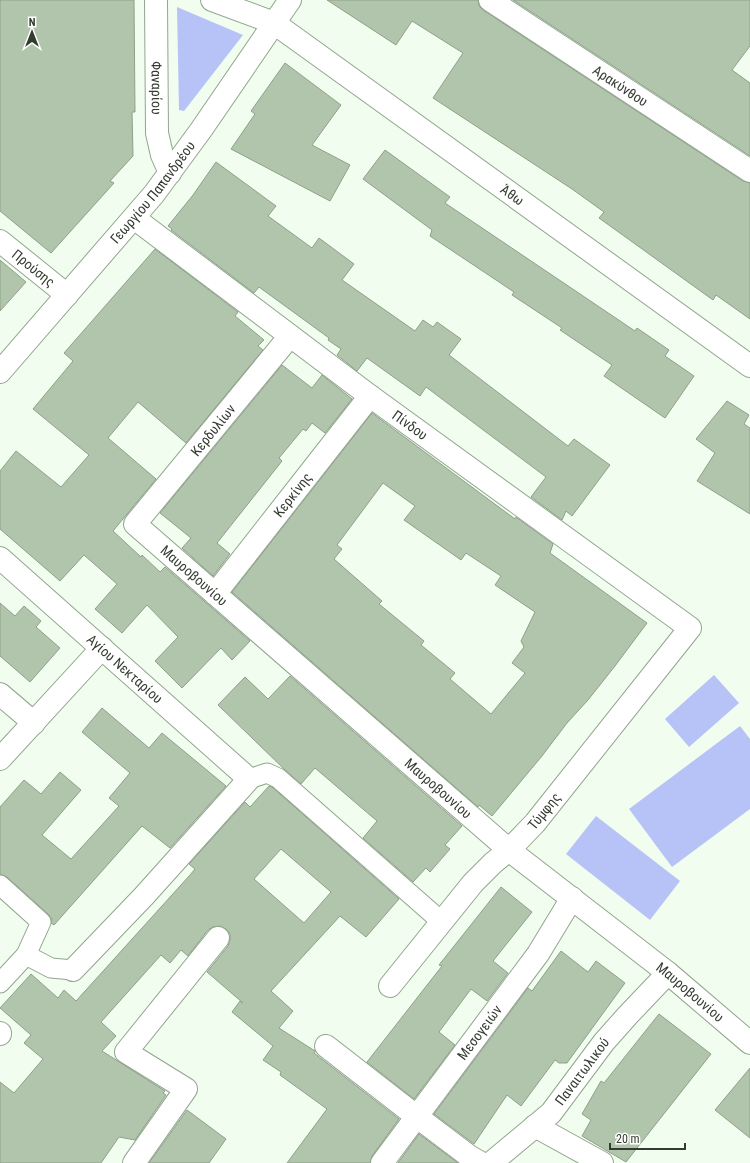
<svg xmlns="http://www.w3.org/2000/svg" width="750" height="1163" viewBox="0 0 750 1163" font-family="'Roboto Condensed',sans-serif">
	<rect width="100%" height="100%" fill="#f1feef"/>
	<g fill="#b7c3f7">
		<path d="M 177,7 L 243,35 L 184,111 L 179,110 Z"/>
		<path d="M 714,675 L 739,703 L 689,747 L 665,719 Z"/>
		<path d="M 740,726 L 750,739 L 750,809 L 672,867 L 629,809 Z"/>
		<path d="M 596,816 L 680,881 L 650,920 L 566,854 Z"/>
	</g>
	<g fill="#b0c5ac" stroke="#8da189" fill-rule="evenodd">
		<path d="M 0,0 L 134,0 L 135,112 L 132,112 L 133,156 L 110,181 L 114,183 L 51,253 L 0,211 Z"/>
		<path d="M 327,0 L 478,0 L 479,6 L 483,10 L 743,181 L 750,183 L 750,319 L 716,295 L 713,300 L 599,218 L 604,212 L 572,189 L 433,98 L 463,53 L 412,21 L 396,45 Z"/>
		<path d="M 513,0 L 750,0 L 750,46 L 732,70 L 750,83 L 750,156 Z"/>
		<path d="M 285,63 L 341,105 L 312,145 L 350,165 L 330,201 L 231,149 L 255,114 L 251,111 Z"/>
		<path d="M 385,150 L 450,197 L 445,203 L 635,331 L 637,328 L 669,350 L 665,356 L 694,376 L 665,418 L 604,376 L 612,365 L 560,330 L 562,328 L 512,295 L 514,292 L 430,236 L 432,230 L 363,179 Z"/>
		<path d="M 216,162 L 276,206 L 268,216 L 312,248 L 319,238 L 354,264 L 342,280 L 415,331 L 423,320 L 433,327 L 437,322 L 461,339 L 449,355 L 568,446 L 574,439 L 610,465 L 572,516 L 566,511 L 562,520 L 531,497 L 546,477 L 426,387 L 420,396 L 367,358 L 357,371 L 337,355 L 341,349 L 328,340 L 329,338 L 259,287 L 254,293 L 171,230 L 172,229 L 168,226 L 193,195 Z"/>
		<path d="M 155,249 L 238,312 L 235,316 L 264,340 L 258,346 L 263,350 L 186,443 L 138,402 L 108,438 L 156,479 L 113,531 L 141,557 L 142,555 L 160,572 L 165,567 L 250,641 L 232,660 L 221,648 L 182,688 L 155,661 L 178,637 L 147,605 L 122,633 L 95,609 L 117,584 L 84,555 L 60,581 L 0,529 L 0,471 L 16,451 L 61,487 L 89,455 L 33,409 L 73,361 L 64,353 Z"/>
		<path d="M 0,260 L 26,282 L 0,311 Z"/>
		<path d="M 282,365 L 312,388 L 322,375 L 352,399 L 325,433 L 312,423 L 306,431 L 303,429 L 279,458 L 282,461 L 217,543 L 230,554 L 213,576 L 182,548 L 191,538 L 160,513 Z"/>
		<path d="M 727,401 L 749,415 L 744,424 L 750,428 L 750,514 L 697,481 L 715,453 L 696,439 Z"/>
		<path d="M 372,413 L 515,519 L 516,517 L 553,544 L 550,553 L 647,623 L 615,666 L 588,700 L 567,723 L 542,756 L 492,816 L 479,805 L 478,807 L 232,592 ZM 383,483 L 415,506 L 404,520 L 461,560 L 466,553 L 501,576 L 495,585 L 535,612 L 521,641 L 524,647 L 512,663 L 525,673 L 491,714 L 450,679 L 455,673 L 421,645 L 424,641 L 379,604 L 382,601 L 334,559 L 342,549 L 337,545 Z"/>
		<path d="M 0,603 L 15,616 L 24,606 L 41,621 L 36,627 L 60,648 L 30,682 L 0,656 Z"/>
		<path d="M 290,676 L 462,826 L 445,845 L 450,849 L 430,872 L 426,868 L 413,882 L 363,838 L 377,821 L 315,768 L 301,784 L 284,769 L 218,705 L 245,677 L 268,699 Z"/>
		<path d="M 102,708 L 149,748 L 162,733 L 226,786 L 170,848 L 142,826 L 54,925 L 51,923 L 52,919 L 48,914 L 7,877 L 0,874 L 0,807 L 24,780 L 41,794 L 60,772 L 81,790 L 42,835 L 71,859 L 119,806 L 109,798 L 130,773 L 82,732 Z"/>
		<path d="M 269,786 L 272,787 L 399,899 L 366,937 L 340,916 L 271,991 L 293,1011 L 279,1028 L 315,1051 L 314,1053 L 399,1119 L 372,1156 L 370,1163 L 287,1163 L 327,1109 L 280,1075 L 281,1072 L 263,1060 L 273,1046 L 232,1012 L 240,1001 L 243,1003 L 207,972 L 228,946 L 230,940 L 230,934 L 226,929 L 220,926 L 213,927 L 208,930 L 188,956 L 181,950 L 170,963 L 161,955 L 101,1022 L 116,1036 L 102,1051 L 165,1091 L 163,1093 L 166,1095 L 135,1140 L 119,1137 L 101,1163 L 0,1163 L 0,1082 L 14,1093 L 43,1059 L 24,1043 L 31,1035 L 0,1008 L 31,974 L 58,998 L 64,990 L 76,1001 L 190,875 L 195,869 L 189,864 L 245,802 L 250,807 ZM 281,849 L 331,892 L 304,923 L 254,879 Z"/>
		<path d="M 501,887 L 532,912 L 493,961 L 508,973 L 487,1001 L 471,989 L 439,1032 L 455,1045 L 414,1099 L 367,1062 L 442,966 L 439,965 Z"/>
		<path d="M 561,951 L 588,972 L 596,961 L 625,983 L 567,1063 L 559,1063 L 555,1060 L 521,1106 L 507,1095 L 474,1144 L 434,1114 L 528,988 L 532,991 Z"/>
		<path d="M 659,1014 L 711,1054 L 626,1162 L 582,1136 L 591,1120 L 582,1114 L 601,1081 L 604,1083 Z"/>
		<path d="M 750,1068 L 750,1138 L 715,1110 Z"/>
		<path d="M 187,1110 L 226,1139 L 209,1163 L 149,1163 Z"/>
		<path d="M 419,1134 L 458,1163 L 398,1163 Z"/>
	</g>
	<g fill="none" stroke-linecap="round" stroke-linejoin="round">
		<defs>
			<g id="pedestrian">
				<path d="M 249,779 L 267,773 L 278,778 L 442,922"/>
				<path d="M 0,885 L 41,922 L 26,955 L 0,983"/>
				<path d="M 26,955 L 51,968 L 73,970"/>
			</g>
			<g id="minor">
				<path id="s1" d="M 156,0 L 157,133 L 162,155 L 170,173"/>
				<path id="s2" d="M 212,0 L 274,23 L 750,366"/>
				<path id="s3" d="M 490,0 L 750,171"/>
				<path id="s4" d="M 134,218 L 370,396 L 690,628 L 535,823 L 509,850 L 493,863 L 473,883 L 390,986"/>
				<path id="s5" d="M 290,336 L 135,524 L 509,850 L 668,973 L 750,1043"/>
				<path id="s6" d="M 0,558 L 249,779 L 144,896 L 73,970"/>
				<path id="s7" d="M 215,594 L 370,396"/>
				<path d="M 0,694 L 34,723"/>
				<path d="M 0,759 L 102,648"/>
				<path d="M 0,1034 L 0,1033"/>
				<path d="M 326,1046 L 416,1116 L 469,1156 L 481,1163"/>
				<path d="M 535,1126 L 602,1163"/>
				<path d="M 134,1163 L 186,1089 L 126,1052 L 218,938"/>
				<path id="s8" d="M 382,1163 L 538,954 L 572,898"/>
				<path id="s9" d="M 491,1163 L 551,1113 L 604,1042 L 628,1015 L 668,973"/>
			</g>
			<g id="tertiary">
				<path id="s10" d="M 0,241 L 67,295"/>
			</g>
			<g id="primary">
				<path id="s11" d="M 0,372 L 154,194 L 201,130 L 290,0"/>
			</g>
		</defs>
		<use href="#pedestrian" stroke="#92a58e" stroke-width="21"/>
		<use href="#minor" stroke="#92a58e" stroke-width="24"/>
		<use href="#tertiary" stroke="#92a58e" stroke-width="24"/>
		<use href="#primary" stroke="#92a58e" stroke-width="24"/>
		<use href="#pedestrian" stroke="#fff" stroke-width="19"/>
		<use href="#minor" stroke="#fff" stroke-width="22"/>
		<use href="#tertiary" stroke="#fff" stroke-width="22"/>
		<use href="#primary" stroke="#fff" stroke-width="22"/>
	</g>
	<g text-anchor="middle" stroke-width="4" stroke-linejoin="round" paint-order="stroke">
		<g font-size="14" fill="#343c32" stroke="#fff">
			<text dy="5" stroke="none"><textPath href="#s3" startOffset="156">Αρακύνθου</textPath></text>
			<text dy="5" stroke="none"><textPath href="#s1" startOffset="88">Φαναρίου</textPath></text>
			<text dy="5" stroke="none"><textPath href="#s11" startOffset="236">Γεωργίου Παπανδρέου</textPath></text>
			<text dy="5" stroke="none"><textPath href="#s2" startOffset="360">Άθω</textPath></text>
			<text dy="5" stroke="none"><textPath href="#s10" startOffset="43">Προύσης</textPath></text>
			<text dy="5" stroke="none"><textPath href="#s4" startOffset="345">Πίνδου</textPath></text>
			<text transform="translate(213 430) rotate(-51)" y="5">Κερδυλίων</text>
			<text dy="5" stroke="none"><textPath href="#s7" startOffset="126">Κερκίνης</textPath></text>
			<text dy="5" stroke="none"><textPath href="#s5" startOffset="322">Μαυροβουνίου</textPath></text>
			<text dy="5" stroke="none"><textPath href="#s6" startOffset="167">Αγίου Νεκταρίου</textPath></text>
			<text dy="5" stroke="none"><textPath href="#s5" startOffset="646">Μαυροβουνίου</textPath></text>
			<text transform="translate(544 811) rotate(-51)" y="5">Τύμφης</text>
			<text dy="5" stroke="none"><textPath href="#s5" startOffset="970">Μαυροβουνίου</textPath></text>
			<text dy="5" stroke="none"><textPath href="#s8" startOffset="163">Μεσογειών</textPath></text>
			<text dy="5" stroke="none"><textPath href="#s9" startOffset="130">Παναιτωλικού</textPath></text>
		</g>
	</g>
	<g transform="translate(32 32)" stroke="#ffffff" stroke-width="3" paint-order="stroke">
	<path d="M0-3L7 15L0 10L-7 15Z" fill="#343c32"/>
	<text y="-6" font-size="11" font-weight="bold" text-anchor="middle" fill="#343c32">N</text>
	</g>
	<path d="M610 1143v6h75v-6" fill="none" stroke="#343c32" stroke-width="2"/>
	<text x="616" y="1143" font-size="12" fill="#343c32" stroke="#ffffff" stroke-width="3" paint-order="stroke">20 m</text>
</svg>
